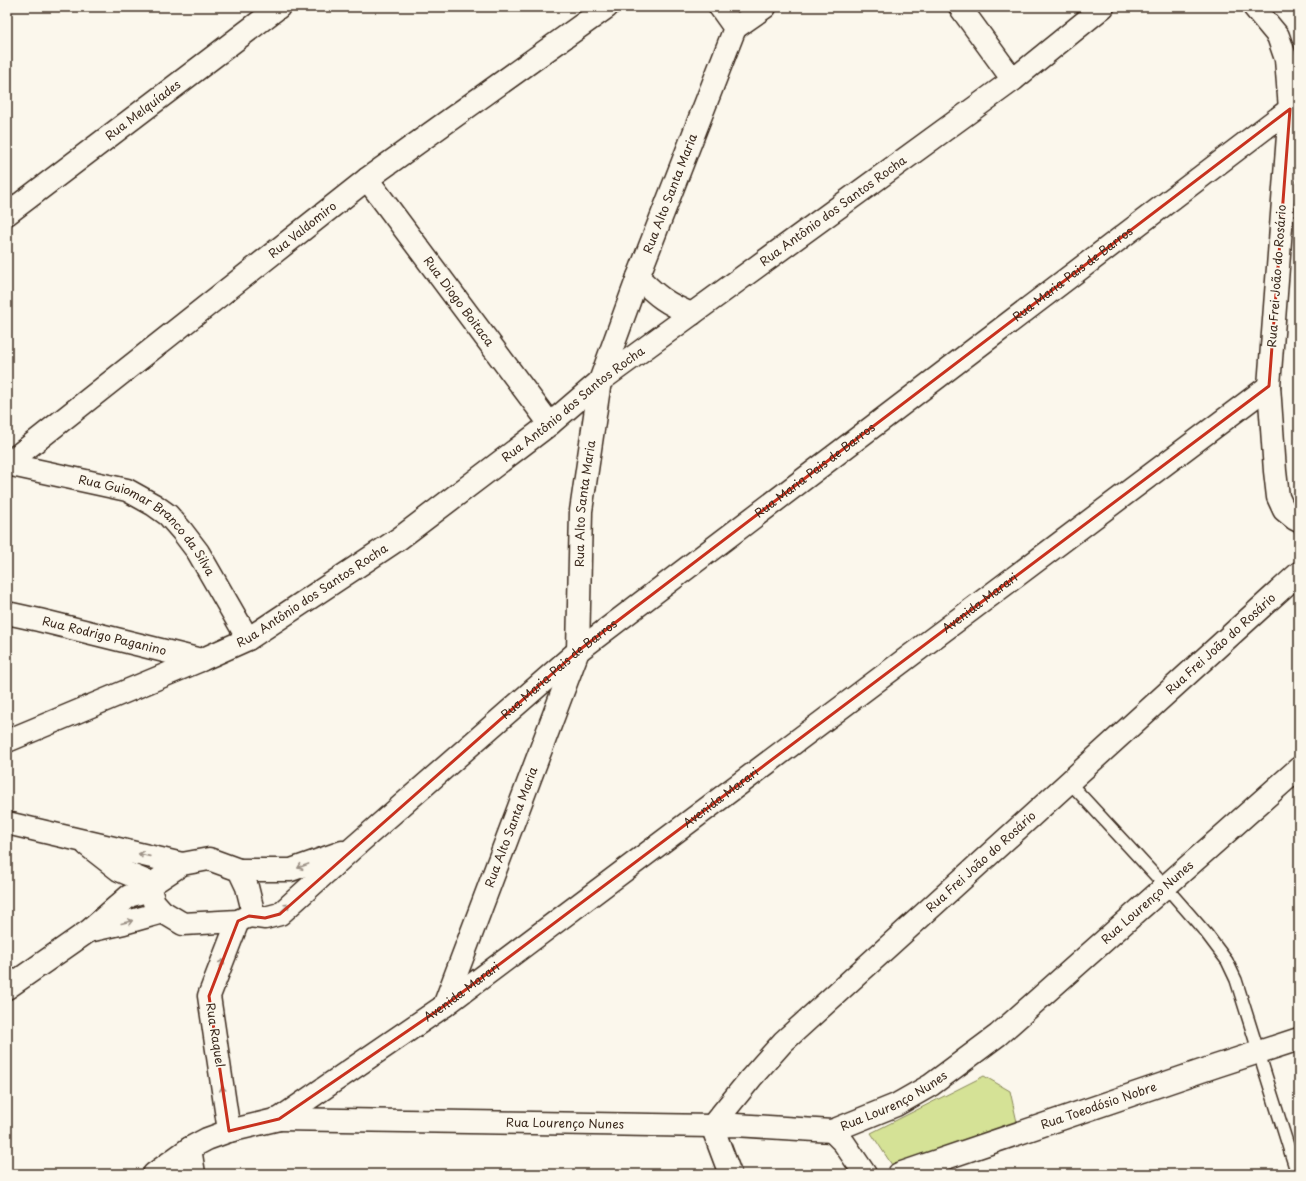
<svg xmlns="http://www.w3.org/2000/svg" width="1306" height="1181" viewBox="0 0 1306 1181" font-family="'Playpen Sans',sans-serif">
	<rect width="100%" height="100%" fill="#fbf7ec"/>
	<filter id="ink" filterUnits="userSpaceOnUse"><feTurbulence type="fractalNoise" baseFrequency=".025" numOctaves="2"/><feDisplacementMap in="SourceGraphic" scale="8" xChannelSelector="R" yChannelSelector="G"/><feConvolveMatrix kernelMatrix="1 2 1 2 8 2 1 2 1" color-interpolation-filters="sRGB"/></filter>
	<g filter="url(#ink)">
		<path fill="#d5e296" stroke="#88865a" d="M 984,1076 L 1010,1091 L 1021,1140 L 898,1174 L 871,1133 Z"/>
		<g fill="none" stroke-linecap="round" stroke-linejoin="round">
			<defs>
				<path id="lane" d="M 1069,782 L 1165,886 L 1206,933 L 1227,961 L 1236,980 L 1297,1174"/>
				<g id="street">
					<path d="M 960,7 L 1013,80"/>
					<path d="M 1254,7 L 1278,36 L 1286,59 L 1290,109 L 1269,386 L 1275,471 L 1278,497 L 1284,510 L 1295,519 L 1299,521"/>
					<path d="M 735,28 L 765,7"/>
					<path id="s1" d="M 367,179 L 550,424"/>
					<path id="s2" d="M 7,214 L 279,7"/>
					<path d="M 638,277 C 657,296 667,304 692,314"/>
					<path id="s3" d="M 7,464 L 367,179 L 607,7"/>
					<path id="s4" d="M 7,464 L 127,490 L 154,505 L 168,515 L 182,531 L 198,552 L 248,639"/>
					<path id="s5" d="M 7,613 L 39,620 L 201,660"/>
					<path id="s6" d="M 7,741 L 201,660 L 248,639 L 400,538 L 550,424 L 600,381 L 1013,80 L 1103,7"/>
					<path d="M 7,823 L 182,864"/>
					<path d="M 87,845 L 119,870 L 152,884"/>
					<path d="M 209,859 L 239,870 L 247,887 L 252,907 L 249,916 L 238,921 L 183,924 L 163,912 L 154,902 L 150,890 L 152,884 L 182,864 Z"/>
					<path d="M 239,870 L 291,870 L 342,852"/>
					<path id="s7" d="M 249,916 L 265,918 L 280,914 L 353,848 L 578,651 L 1290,109"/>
					<path d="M 93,930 L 124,923 L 163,912"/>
					<path d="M 7,988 L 90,930 L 129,896 L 150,890"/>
					<path id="s8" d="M 444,1006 L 578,651 L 581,511 L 600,381 L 638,277 L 735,28 L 720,7"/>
					<path id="s9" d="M 279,1119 L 712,1126 L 735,1125 L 832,1131 L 896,1105 L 931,1085 L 998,1035 L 1299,768"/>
					<path d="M 229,1131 L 209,996 L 238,921"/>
					<path d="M 832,1131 L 844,1143 L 865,1174"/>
					<path d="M 190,1148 L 194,1174"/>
					<path id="s10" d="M 154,1174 L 190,1148 L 207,1139 L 229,1131 L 279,1119 L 444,1006 L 1269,386"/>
					<path id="s11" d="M 730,1174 L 712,1126 L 751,1078 L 783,1042 L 1299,573"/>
					<path id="s12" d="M 899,1174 L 1216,1066 L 1299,1039"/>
				</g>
			</defs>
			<use href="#lane" stroke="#3b2a1e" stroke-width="14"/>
			<use href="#street" stroke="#3b2a1e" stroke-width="25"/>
			<use href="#lane" stroke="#fbf7ec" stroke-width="11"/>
			<use href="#street" stroke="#fbf7ec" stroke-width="22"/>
		</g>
		<defs><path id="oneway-shaft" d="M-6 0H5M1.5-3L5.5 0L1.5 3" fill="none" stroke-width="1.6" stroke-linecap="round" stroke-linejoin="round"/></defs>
		<g stroke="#9b9085">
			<use href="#oneway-shaft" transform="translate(144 855) rotate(-167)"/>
			<use href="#oneway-shaft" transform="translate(303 866) rotate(160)"/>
			<use href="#oneway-shaft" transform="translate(285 908) rotate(-42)"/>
			<use href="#oneway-shaft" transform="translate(127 922) rotate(-15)"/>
			<use href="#oneway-shaft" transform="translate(221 965) rotate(-68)"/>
			<use href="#oneway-shaft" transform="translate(223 1092) rotate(-99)"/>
		</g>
	</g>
	<path fill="none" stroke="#c8321e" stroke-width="3" stroke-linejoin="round" d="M 1290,109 L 1269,386 L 444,1006 L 279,1119 L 229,1131 L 209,996 L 238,921 L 249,916 L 265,918 L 280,914 L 578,651 Z"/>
	<g text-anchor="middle" stroke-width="3.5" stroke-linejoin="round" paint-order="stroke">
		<g font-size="12" fill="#3b2a1e" stroke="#fbf7ec">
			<text dy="4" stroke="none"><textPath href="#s2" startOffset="171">Rua Melquíades</textPath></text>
			<text dy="4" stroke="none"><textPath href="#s8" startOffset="851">Rua Alto Santa Maria</textPath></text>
			<text dy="4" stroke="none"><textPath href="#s6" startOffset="987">Rua Antônio dos Santos Rocha</textPath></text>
			<text dy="4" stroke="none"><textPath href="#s3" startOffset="377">Rua Valdomiro</textPath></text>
			<text dy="4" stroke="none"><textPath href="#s7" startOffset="1051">Rua Maria Pais de Barros</textPath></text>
			<text transform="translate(1277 276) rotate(-86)" y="4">Rua Frei João do Rosário</text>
			<text dy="4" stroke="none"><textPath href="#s1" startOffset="153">Rua Diogo Boitaca</textPath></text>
			<text dy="4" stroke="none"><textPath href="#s6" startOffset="663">Rua Antônio dos Santos Rocha</textPath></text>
			<text dy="4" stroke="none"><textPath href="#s7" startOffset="727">Rua Maria Pais de Barros</textPath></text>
			<text dy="4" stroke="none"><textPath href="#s8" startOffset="527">Rua Alto Santa Maria</textPath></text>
			<text dy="4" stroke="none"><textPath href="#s4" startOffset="159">Rua Guiomar Branco da Silva</textPath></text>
			<text dy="4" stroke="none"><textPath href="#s6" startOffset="339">Rua Antônio dos Santos Rocha</textPath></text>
			<text dy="4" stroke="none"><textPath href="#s10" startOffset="1009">Avenida Marari</textPath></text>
			<text dy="4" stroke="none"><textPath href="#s5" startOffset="100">Rua Rodrigo Paganino</textPath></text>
			<text dy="4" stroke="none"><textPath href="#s11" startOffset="753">Rua Frei João do Rosário</textPath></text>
			<text dy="4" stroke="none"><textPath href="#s7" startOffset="403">Rua Maria Pais de Barros</textPath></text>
			<text dy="4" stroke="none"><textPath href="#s10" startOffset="685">Avenida Marari</textPath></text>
			<text dy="4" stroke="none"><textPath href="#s8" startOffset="191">Rua Alto Santa Maria</textPath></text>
			<text dy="4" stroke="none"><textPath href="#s11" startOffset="429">Rua Frei João do Rosário</textPath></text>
			<text dy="4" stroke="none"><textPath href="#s9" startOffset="946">Rua Lourenço Nunes</textPath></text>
			<text dy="4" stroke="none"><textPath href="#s10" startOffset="361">Avenida Marari</textPath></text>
			<text transform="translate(215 1035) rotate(81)" y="4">Rua Raquel</text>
			<text dy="4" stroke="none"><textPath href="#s9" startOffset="622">Rua Lourenço Nunes</textPath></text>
			<text dy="4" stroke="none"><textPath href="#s12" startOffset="211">Rua Toeodósio Nobre</textPath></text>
			<text dy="4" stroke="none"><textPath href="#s9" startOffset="286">Rua Lourenço Nunes</textPath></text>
		</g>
	</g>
	<rect width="1306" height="1181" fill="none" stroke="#fbf7ec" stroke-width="24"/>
	<rect x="12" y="12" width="1282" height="1157" fill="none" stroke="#3b2a1e" stroke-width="1.5" filter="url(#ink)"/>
</svg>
